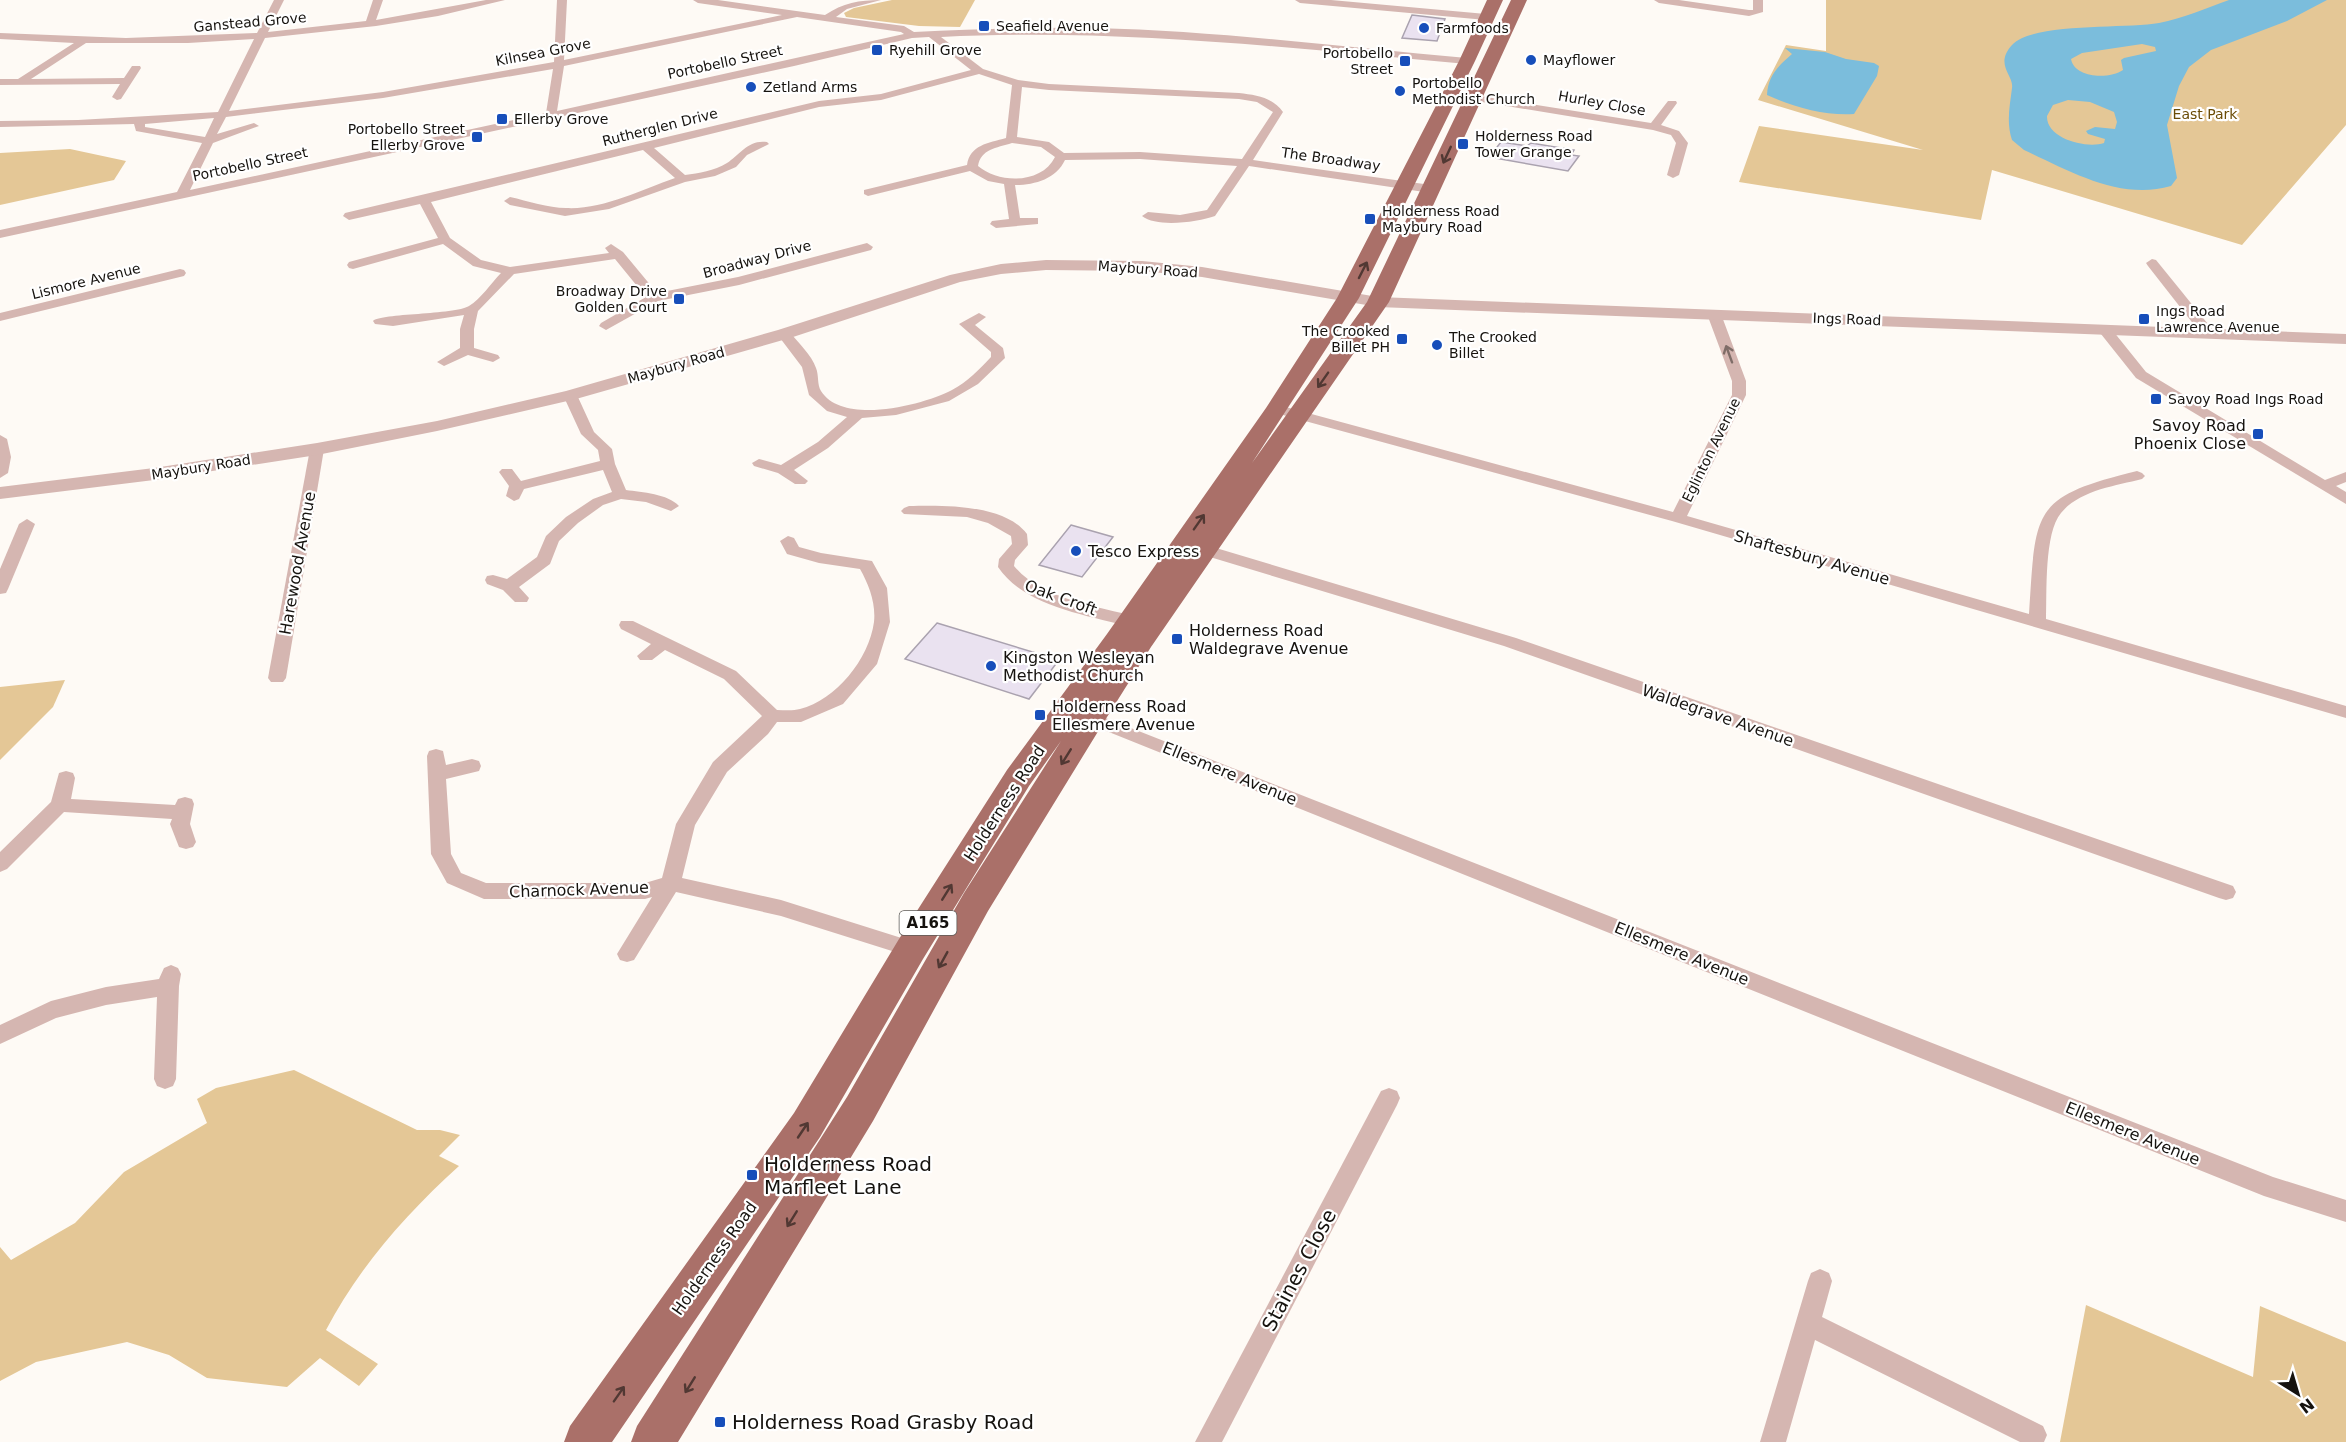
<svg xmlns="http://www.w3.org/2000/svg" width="2346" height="1442" viewBox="0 0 2346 1442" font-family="'DejaVu Sans',sans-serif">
	<rect width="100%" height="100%" fill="#fefaf5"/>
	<g fill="#e4c796">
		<path d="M 892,0 L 975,0 L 960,27 L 919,26 L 846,17 L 844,13 L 854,8 Z"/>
		<path d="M 1826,0 L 2346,0 L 2346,125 L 2242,245 L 1992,170 L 1981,220 L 1739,182 L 1759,126 L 1923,150 L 1758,100 L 1786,45 L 1826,51 Z"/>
		<path d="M 70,149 L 126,161 L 114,180 L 0,205 L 0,153 Z"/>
		<path d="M 65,680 L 53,707 L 0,760 L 0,687 Z"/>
		<path d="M 294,1070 L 417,1130 L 440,1130 L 460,1135 L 439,1156 L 459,1166 C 406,1214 359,1267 326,1330 L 378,1364 L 359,1386 L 320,1358 L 287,1387 L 207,1378 L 169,1355 L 127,1342 L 36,1362 L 0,1381 L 0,1247 L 11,1260 L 75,1223 L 124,1172 L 207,1123 L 197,1099 L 216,1088 Z"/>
		<path d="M 2086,1305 L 2253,1377 L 2260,1306 L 2346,1342 L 2346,1442 L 2060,1442 Z"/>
	</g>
	<g fill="#7bbddc" fill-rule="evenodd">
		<path d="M 2229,0 L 2327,0 L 2287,21 L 2211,50 L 2189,67 L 2179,86 L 2167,125 L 2177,178 L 2171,186 C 2120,201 2070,171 2024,150 L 2012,140 C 2006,122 2010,105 2012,88 C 2014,75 1994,65 2012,45 C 2034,22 2126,29 2159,23 C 2183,18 2207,8 2229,0 ZM 2142,44 L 2155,47 L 2156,51 L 2124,58 L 2121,60 L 2123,70 C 2110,79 2075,79 2071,59 L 2082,53 ZM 2068,100 L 2090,102 L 2114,112 L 2117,122 L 2115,129 L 2095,127 L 2086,131 L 2088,134 L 2105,139 L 2104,143 C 2087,149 2046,139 2047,116 L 2053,105 Z"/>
		<path d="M 1785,48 L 1825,52 L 1846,59 L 1874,63 L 1879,66 L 1877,76 L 1854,114 C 1825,116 1793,107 1767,95 C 1768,76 1778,66 1792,54 Z"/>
	</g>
	<g fill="#eae2f0" stroke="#aaa2af" stroke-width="1.5">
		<path d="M 1412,15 L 1445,19 L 1437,41 L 1402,38 Z"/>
		<path d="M 1501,142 L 1527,146 L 1531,143 L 1574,150 L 1571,155 L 1579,156 L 1568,171 L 1489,157 Z"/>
		<path d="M 1071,525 L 1113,537 L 1082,577 L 1039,565 Z"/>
		<path d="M 937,623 L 1059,660 L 1029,699 L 905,659 Z"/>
	</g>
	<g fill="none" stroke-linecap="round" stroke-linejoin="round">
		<g fill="#d5b6b1" fill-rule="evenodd">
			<path d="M 274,0 L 284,0 L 268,32 L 366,21 L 373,0 L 383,0 L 376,20 L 486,0 L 505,0 L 438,16 L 376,26 L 265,38 L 229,111 L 383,92 L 554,62 L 557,0 L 567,0 L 564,60 L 782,15 L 698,3 L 693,0 L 718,0 L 825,15 C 843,3 859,0 881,0 L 847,9 L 836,17 L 904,26 L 914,32 C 974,29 1035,27 1095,28 C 1219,31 1344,47 1467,58 L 1472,61 L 1467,64 C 1292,48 1117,28 941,37 L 983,69 L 1018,80 L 1049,84 L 1239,93 C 1256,95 1272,97 1283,112 L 1253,160 L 1431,185 L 1437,189 L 1431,193 L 1249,166 L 1215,216 C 1198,222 1157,228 1142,216 L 1148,212 L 1180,215 L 1207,210 L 1237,166 L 1140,159 L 1065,160 C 1056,179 1035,185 1015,185 L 1020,218 L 1038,218 L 1038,224 L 996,228 L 990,224 L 992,221 L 1009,219 L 1004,184 L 988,181 L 970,171 L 868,196 L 864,194 L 864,190 L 967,165 C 970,145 988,143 1006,138 L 1012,85 L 979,74 L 881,100 L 819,107 L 654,148 L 685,175 C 699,173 714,171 727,163 C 739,155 749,139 767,142 L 769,144 L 747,155 L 736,167 L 715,176 L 685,182 L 609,209 L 565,216 L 510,205 L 504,201 L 510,197 C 528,201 548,208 566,208 C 602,210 641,190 675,178 L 643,150 L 431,202 L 450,238 L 481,260 L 510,267 L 609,253 L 605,248 L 611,244 L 623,252 L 657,293 L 738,277 L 867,243 L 873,247 L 871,250 L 739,285 L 658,301 L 606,330 L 599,326 L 601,323 L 646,297 L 615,259 L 514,274 L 478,311 L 474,329 L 474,348 L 498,355 L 500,358 L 493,362 L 468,355 L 444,366 L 437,362 L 460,348 L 460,329 L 464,315 L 393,326 L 375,324 L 373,321 C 381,313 454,315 469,306 C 481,299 491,283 501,273 L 473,266 L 443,244 L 353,269 L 349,268 L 347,265 L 349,262 L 438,238 L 420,204 L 349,220 L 343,216 L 345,213 L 819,101 L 881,94 L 971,70 L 929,37 L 912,38 L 794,66 L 0,238 L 0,230 L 177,192 L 202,143 L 136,131 L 134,124 L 0,127 L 0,121 L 78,120 L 218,112 L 254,39 L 188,43 L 86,43 L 31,79 L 124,78 L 132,66 L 140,66 L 141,68 L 121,99 L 117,100 L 112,97 L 120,84 L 0,85 L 0,79 L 18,79 L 74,43 L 0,39 L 0,33 L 126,38 L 257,33 ZM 797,17 L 901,32 L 904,34 L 557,111 L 564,66 ZM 553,69 L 546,113 L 190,190 L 213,143 L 259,126 L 254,123 L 217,134 L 226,117 L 383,98 ZM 1022,87 L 1049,90 L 1239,99 L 1257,102 L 1273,112 L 1242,159 L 1140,152 L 1064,153 L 1049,142 L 1017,137 ZM 214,118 L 205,137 L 145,127 L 145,124 ZM 1012,143 L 1041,147 L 1055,157 C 1042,184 999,184 978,166 C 981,149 996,148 1012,143 Z"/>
			<path d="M 1295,0 L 1331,0 L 1486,14 L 1491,17 L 1486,20 L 1300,3 Z"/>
			<path d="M 1654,0 L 1679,0 L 1749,10 L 1753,10 L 1753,0 L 1763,0 L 1763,12 L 1749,16 L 1659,3 Z"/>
			<path d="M 1474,95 L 1651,123 L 1668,101 L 1676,101 L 1677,103 L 1661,125 L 1679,131 L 1688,143 L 1679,175 L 1673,178 L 1667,175 L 1676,143 L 1671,135 L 1653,130 L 1470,100 L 1469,98 Z"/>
			<path d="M 2152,259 L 2156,260 L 2212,329 L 2214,332 L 2212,335 L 2202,335 L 2148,266 L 2146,263 Z"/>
			<path d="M 180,269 L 184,270 L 186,273 L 184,276 L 0,321 L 0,313 Z"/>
			<path d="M 1714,310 L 1721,314 L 1746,381 L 1746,395 L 1687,516 L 2029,614 C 2036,511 2030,497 2137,471 L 2142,473 L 2145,476 L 2142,479 C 2115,486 2080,490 2061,513 C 2044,533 2047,593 2046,619 L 2346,706 L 2346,718 L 1672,521 L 1272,412 L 1270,409 L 1272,406 L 1282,406 L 1673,512 L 1732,395 L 1732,381 L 1707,314 Z"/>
			<path d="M 979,313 L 986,317 L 975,325 L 1003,348 L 1005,358 L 978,384 L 949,401 L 896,415 L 862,418 L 828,448 L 794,470 L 808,481 L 805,484 L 795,484 L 778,473 L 754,466 L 752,463 L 759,459 L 781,465 L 818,442 L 847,417 L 827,411 L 809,395 L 802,367 L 777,334 L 779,331 L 789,331 C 797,342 812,355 816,368 C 819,375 817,385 821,391 C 843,426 923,405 952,390 C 967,382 980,369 991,357 L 991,352 L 959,324 Z"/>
			<path d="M 2104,325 L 2109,326 L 2146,372 L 2325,480 L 2346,472 L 2346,482 L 2336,486 L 2346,492 L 2346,504 L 2136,378 L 2097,329 Z"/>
			<path d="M 570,391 L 577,395 L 594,432 L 612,449 L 615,464 L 626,490 C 642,492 668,494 679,506 L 671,511 L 646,502 L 621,499 L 603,505 L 578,523 L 559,541 L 550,564 L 519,587 L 529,598 L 527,602 L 515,602 L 503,590 L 487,584 L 485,580 L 487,576 L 493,575 L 507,579 L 537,557 L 546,536 L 566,517 L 593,499 L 612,492 L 603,470 L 524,489 L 519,499 L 514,501 L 506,496 L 509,486 L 499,472 L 502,469 L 512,469 L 521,481 L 600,461 L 598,450 L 581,434 L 563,395 Z"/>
			<path d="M 0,435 L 7,439 L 11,457 L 8,473 L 0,478 Z"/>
			<path d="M 317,445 L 324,449 L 286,678 L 283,682 L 271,682 L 268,678 L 310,449 Z"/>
			<path d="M 909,506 C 942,505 1005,504 1027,534 L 1028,545 L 1015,560 L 1014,566 C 1042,600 1097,606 1137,617 L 1139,621 L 1137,625 L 1131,627 C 1088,615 1025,607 998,567 L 999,559 L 1012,544 L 1011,536 L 988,523 L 967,517 L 904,514 L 901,511 L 904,508 Z"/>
			<path d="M 27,519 L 35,524 L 8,589 L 6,593 L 0,594 L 0,569 L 19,524 Z"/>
			<path d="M 788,536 L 794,538 L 799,547 L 821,553 L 872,561 L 887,588 L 890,622 L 877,664 L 843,704 L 801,722 L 777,722 L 768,734 L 727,772 L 695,825 L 682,878 L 781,900 L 911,941 L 918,943 L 921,949 L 918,955 L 911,957 L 781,916 L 676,892 L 634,960 L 627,962 L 620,960 L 617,954 L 652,897 L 645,899 L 484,899 L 447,883 L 431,854 L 427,756 L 429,751 L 436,749 L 443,751 L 446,765 L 472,759 L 479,761 L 481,766 L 479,771 L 446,779 L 451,854 L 461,873 L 486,883 L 645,883 L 662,878 L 676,824 L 713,762 L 762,716 L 724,679 L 665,650 L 652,660 L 640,660 L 637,656 L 651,644 L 621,629 L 619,625 L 621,621 L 633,621 L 736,671 L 777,710 C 784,710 793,711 800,709 C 836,700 869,659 874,622 C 876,603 869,585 860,569 L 819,563 L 787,554 L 780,541 Z"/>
			<path d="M 1206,545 L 1516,638 L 2233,886 L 2236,892 L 2233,898 L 2226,900 L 2219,898 L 1504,646 L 1200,554 L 1198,550 Z"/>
			<path d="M 1080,708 L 2273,1177 L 2346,1200 L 2346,1222 L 2264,1196 L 1074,718 L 1071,714 L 1074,710 Z"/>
			<path d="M 66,771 L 73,773 L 75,778 L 71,799 L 175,805 L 178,799 L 185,797 L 192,799 L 194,804 L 190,824 L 196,842 L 193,847 L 186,849 L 179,847 L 170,824 L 172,819 L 64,812 L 7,869 L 0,872 L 0,852 L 51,802 L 59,773 Z"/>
			<path d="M 171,965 L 178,968 L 181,974 L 179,986 L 176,1079 L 173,1086 L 165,1089 L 157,1086 L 154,1079 L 157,997 L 106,1005 L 56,1018 L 0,1044 L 0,1025 L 51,1001 L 106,987 L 159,979 L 164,968 Z"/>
			<path d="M 1389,1088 L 1397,1091 L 1400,1098 L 1397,1105 L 1222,1442 L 1195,1442 L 1381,1091 Z"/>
			<path d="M 1820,1269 L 1829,1273 L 1832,1281 L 1822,1317 L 2043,1426 L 2047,1435 L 2044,1442 L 2020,1442 L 1815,1340 L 1786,1442 L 1760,1442 L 1808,1281 L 1811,1273 Z"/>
		</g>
		<path fill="#d5b6b1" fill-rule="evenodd" d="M 1046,260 L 1142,261 L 1202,267 L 1378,297 L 2346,334 L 2346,344 L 1378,307 L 1202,277 L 1142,271 L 1046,270 L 1001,274 L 960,282 L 790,338 L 576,399 L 437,431 L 317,455 L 154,480 L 0,499 L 0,487 L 154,468 L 317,443 L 437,421 L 566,391 L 778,330 L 950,275 L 1001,264 Z"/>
		<path fill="#aa7069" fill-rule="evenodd" d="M 1487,0 L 1503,0 L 1475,61 L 1359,298 L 1252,463 L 1367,302 L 1511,0 L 1527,0 L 1389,302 L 1151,647 L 1102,725 L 988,911 L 873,1121 L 678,1442 L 631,1442 L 637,1426 L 847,1097 L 964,893 L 1061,741 L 1029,786 L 923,959 L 820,1137 L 612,1442 L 564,1442 L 570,1426 L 794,1113 L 899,939 L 1007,770 L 1107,634 L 1266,408 L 1337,298 L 1459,61 Z"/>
	</g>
	<defs><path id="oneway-shaft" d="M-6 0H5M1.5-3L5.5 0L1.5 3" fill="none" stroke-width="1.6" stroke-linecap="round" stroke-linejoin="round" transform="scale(1.5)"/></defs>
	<g stroke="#513833">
		<use href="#oneway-shaft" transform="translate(1447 155) rotate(115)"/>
		<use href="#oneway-shaft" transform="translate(1363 270) rotate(-63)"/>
		<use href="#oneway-shaft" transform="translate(1323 380) rotate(125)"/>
		<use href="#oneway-shaft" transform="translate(1199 522) rotate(-55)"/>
		<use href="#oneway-shaft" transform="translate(1066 757) rotate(122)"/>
		<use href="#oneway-shaft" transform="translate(947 892) rotate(-58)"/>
		<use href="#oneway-shaft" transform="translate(943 960) rotate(119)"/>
		<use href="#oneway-shaft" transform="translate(803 1130) rotate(-56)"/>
		<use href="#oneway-shaft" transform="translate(792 1219) rotate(122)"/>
		<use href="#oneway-shaft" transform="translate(690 1385) rotate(122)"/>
		<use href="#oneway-shaft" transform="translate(619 1394) rotate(-55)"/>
	</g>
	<use stroke="#7f6d68" href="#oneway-shaft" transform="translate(1729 354) rotate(-110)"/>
	<g fill="#174eba" stroke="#fff" stroke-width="2">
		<rect x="978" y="20" width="12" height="12" rx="3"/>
		<circle cx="1424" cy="28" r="6"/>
		<rect x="871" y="44" width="12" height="12" rx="3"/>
		<circle cx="1531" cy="60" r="6"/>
		<rect x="1399" y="55" width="12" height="12" rx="3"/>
		<circle cx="751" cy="87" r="6"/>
		<circle cx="1400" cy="91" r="6"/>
		<rect x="496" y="113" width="12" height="12" rx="3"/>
		<rect x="471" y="131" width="12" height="12" rx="3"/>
		<rect x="1457" y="138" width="12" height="12" rx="3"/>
		<rect x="1364" y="213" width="12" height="12" rx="3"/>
		<rect x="673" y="293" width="12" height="12" rx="3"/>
		<rect x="2138" y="313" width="12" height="12" rx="3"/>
		<rect x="1396" y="333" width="12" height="12" rx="3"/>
		<circle cx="1437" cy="345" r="6"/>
		<rect x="2150" y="393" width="12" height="12" rx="3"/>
		<rect x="2252" y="428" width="12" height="12" rx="3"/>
		<circle cx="1076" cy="551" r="6"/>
		<rect x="1171" y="633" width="12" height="12" rx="3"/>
		<circle cx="991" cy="666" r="6"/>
		<rect x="1034" y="709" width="12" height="12" rx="3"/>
		<rect x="746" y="1169" width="12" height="12" rx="3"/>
		<rect x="714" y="1416" width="12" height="12" rx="3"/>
	</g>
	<g text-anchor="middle" stroke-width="4.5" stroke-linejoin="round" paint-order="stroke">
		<g font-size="14" fill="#16130f" stroke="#fff">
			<text transform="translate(250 22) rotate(-5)" y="5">Ganstead Grove</text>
			<text transform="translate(543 52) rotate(-11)" y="5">Kilnsea Grove</text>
			<text transform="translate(725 62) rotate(-12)" y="5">Portobello Street</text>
			<text transform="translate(1602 103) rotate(10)" y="5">Hurley Close</text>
			<text transform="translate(660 127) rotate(-14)" y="5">Rutherglen Drive</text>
			<text transform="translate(1331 159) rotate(8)" y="5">The Broadway</text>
			<text transform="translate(250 164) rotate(-12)" y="5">Portobello Street</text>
			<text transform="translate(757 259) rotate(-15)" y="5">Broadway Drive</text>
			<text transform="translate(1148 269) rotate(4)" y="5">Maybury Road</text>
			<text transform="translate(86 281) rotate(-14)" y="5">Lismore Avenue</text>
			<text transform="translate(1847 319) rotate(2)" y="5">Ings Road</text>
			<text transform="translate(676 365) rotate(-16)" y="5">Maybury Road</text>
			<text transform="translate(1711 450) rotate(-64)" y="5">Eglinton Avenue</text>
			<text transform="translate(201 467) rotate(-9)" y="5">Maybury Road</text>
		</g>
		<g font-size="14" fill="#16130f" stroke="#fff" text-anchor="start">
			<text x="996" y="31">Seafield Avenue</text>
			<text x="1436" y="33">Farmfoods</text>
			<text x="889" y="55">Ryehill Grove</text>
			<text x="1393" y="58" text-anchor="end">Portobello<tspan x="1393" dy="16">Street</tspan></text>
			<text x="1543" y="65">Mayflower</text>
			<text x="1412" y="88">Portobello<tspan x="1412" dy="16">Methodist Church</tspan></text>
			<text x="763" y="92">Zetland Arms</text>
			<text x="514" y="124">Ellerby Grove</text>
			<text x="465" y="134" text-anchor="end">Portobello Street<tspan x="465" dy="16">Ellerby Grove</tspan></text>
			<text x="1475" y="141">Holderness Road<tspan x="1475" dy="16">Tower Grange</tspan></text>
			<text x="1382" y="216">Holderness Road<tspan x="1382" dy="16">Maybury Road</tspan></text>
			<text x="667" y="296" text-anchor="end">Broadway Drive<tspan x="667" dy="16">Golden Court</tspan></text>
			<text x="2156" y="316">Ings Road<tspan x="2156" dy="16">Lawrence Avenue</tspan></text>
			<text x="1390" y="336" text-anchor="end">The Crooked<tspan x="1390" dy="16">Billet PH</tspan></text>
			<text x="1449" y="342">The Crooked<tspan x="1449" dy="16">Billet</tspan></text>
			<text x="2168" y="404">Savoy Road Ings Road</text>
		</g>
		<g font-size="14" fill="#6b4c06" stroke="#fff">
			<text x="2205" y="119">East Park</text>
		</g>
		<rect fill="#fff" stroke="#5c5a57" stroke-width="1.5" x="899.5" y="911" width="57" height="24" rx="4.5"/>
		<g font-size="15" font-weight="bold" fill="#16130f">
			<text x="928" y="928">A165</text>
		</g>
		<g font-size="16" fill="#16130f" stroke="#fff" text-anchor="start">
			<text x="2246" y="431" text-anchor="end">Savoy Road<tspan x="2246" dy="18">Phoenix Close</tspan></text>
			<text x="1088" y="557">Tesco Express</text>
			<text x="1189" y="636">Holderness Road<tspan x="1189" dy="18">Waldegrave Avenue</tspan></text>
			<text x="1003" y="663">Kingston Wesleyan<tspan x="1003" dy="18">Methodist Church</tspan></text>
			<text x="1052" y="712">Holderness Road<tspan x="1052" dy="18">Ellesmere Avenue</tspan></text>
		</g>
		<g font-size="16" fill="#16130f" stroke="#fff">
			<text transform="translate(1812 557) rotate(16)" y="6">Shaftesbury Avenue</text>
			<text transform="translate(297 563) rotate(-80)" y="6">Harewood Avenue</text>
			<text transform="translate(1061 597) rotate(20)" y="6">Oak Croft</text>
			<text transform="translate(1718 715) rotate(19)" y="6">Waldegrave Avenue</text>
			<text transform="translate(1230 773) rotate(22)" y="6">Ellesmere Avenue</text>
			<text transform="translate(1004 803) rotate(-57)" y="6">Holderness Road</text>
			<text transform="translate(579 889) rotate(-2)" y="6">Charnock Avenue</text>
			<text transform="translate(1682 953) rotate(22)" y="6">Ellesmere Avenue</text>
			<text transform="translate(2133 1133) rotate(22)" y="6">Ellesmere Avenue</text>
			<text transform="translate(714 1258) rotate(-55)" y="6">Holderness Road</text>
		</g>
		<g font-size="20" fill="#16130f" stroke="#fff" text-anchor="start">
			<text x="764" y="1171">Holderness Road<tspan x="764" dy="23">Marfleet Lane</tspan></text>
			<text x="732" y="1429">Holderness Road Grasby Road</text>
		</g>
		<g font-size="20" fill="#16130f" stroke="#fff">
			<text transform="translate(1299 1270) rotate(-62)" y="7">Staines Close</text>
		</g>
	</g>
	<g transform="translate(2298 1394) rotate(143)" stroke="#ffffff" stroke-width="4.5" paint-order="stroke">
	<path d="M0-4.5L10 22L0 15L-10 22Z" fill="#16130f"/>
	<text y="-9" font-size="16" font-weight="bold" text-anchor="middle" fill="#16130f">N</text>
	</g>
</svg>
